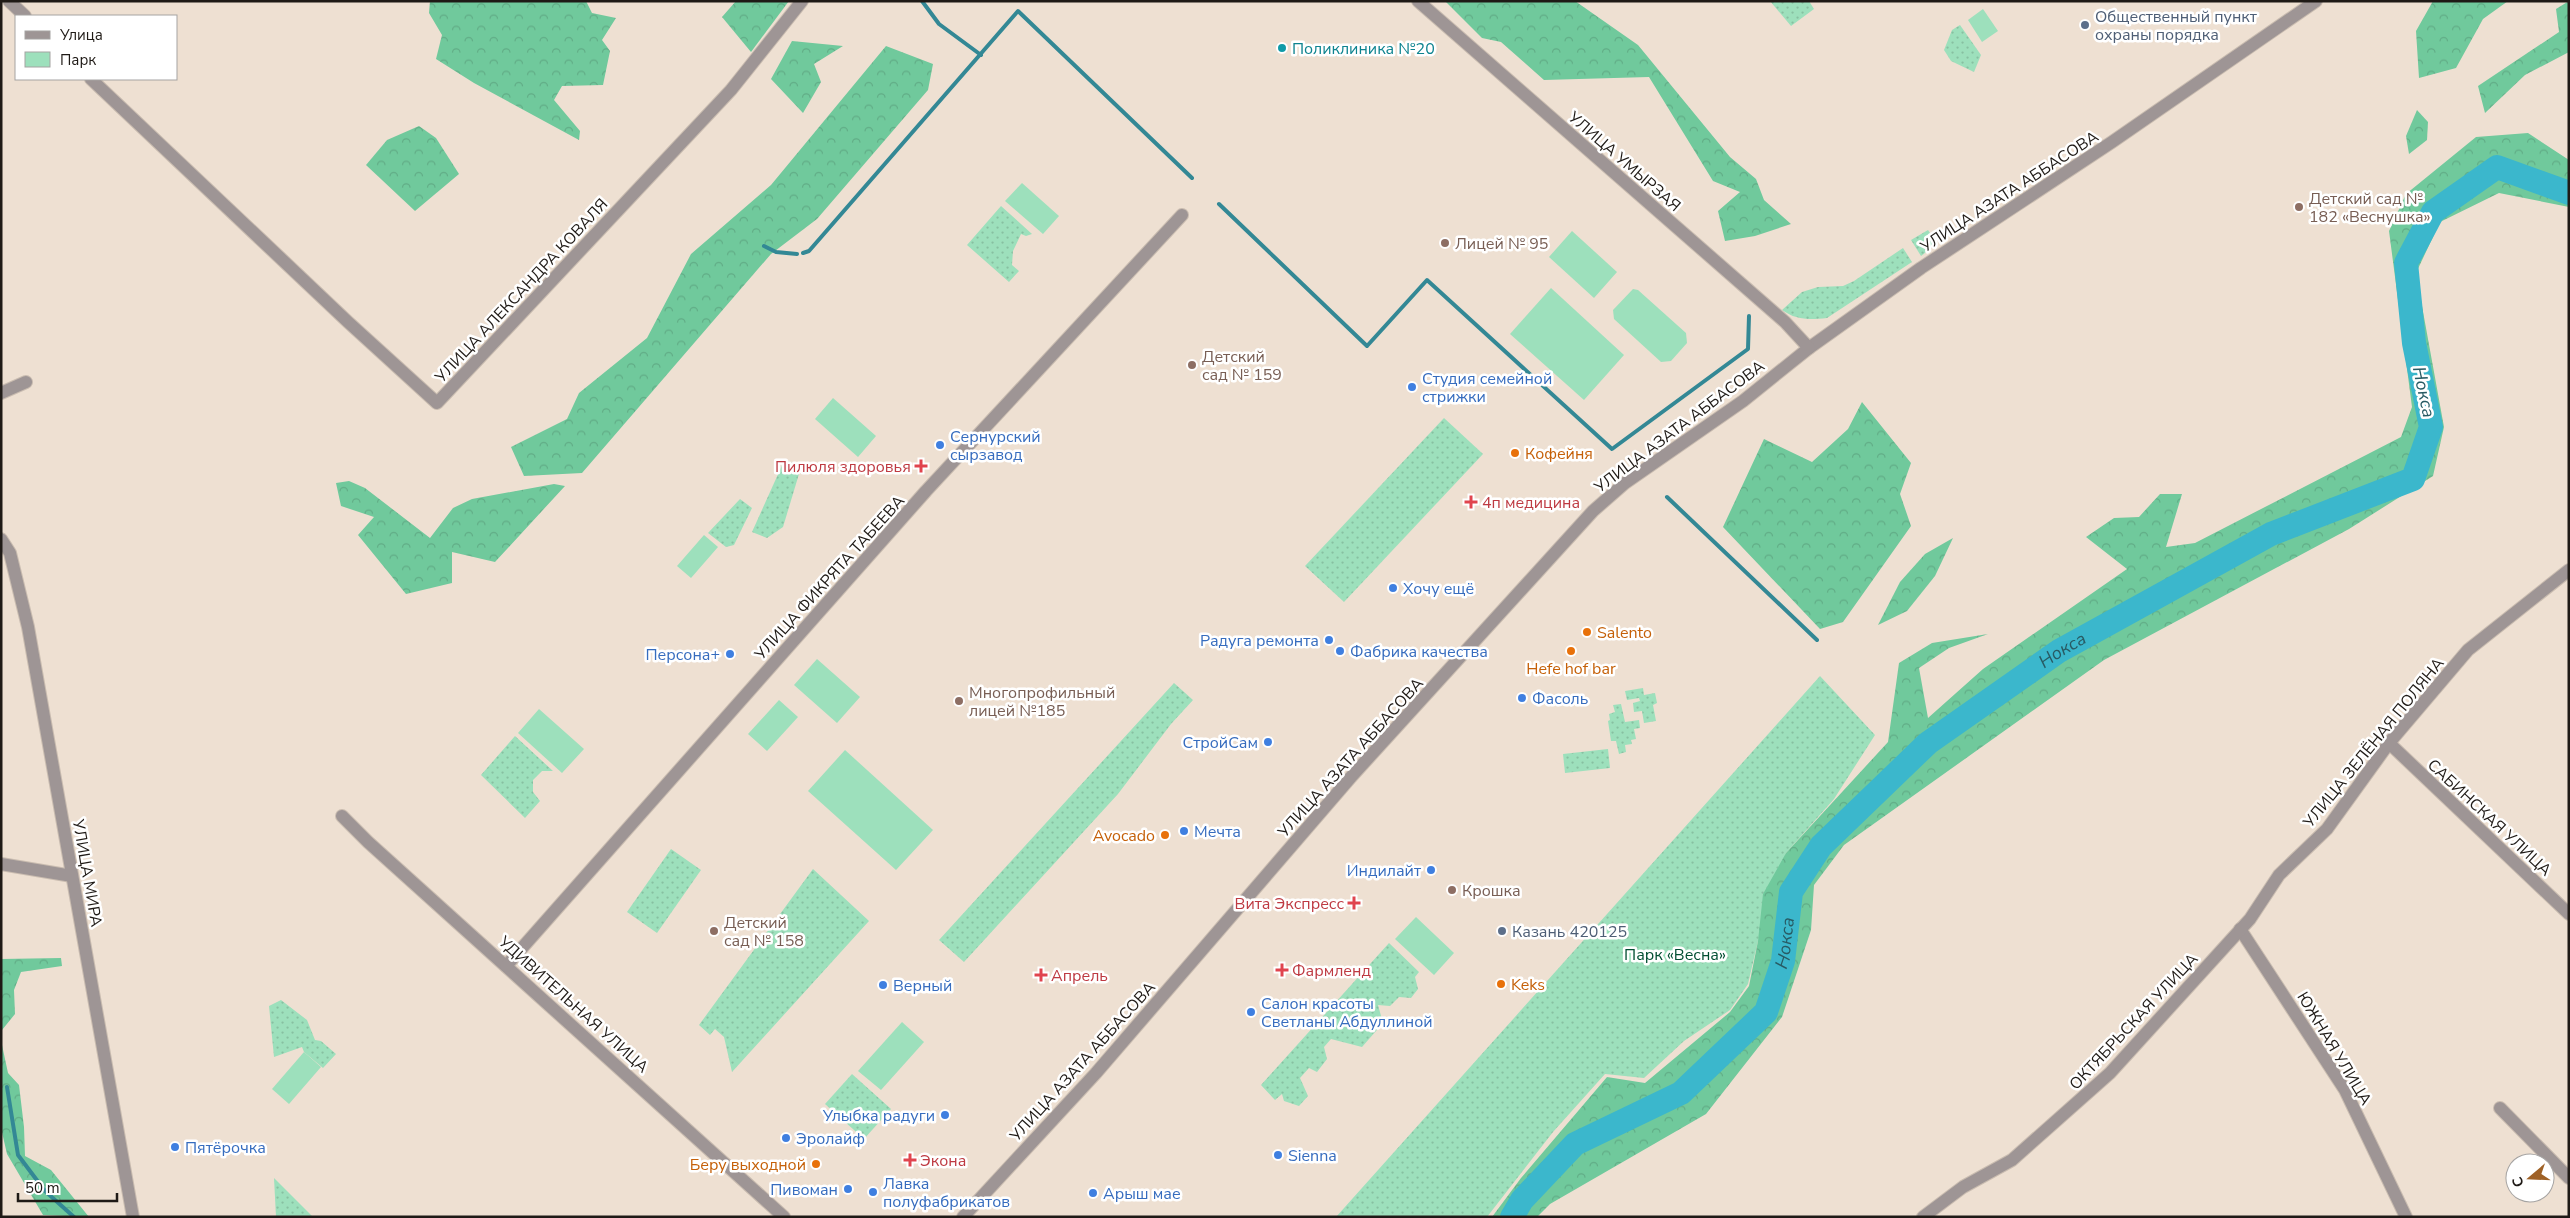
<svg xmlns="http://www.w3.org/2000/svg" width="2570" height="1218" viewBox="0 0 2570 1218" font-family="'Nunito Sans',sans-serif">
	<defs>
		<pattern id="green-dots" width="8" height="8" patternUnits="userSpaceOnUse" patternTransform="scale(1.25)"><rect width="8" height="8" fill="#9de0bc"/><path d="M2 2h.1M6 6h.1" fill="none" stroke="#87c0a1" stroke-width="1.8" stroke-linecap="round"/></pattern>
		<pattern id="forest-crowns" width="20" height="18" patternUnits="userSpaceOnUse" patternTransform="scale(1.25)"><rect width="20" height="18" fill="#70c99c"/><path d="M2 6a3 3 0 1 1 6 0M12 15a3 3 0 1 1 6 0" fill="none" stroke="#61ac86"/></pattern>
	</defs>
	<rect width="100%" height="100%" fill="#eee0d2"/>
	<g fill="url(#green-dots)">
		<path d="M 1770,1 L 1809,1 L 1814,9 L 1791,26 Z"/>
		<path d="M 1960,25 L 1981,55 L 1974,72 L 1951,61 L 1944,50 L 1952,30 Z"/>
		<path d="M 1001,206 L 1032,234 L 1026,236 L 1021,234 L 1013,251 L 1012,265 L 1019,271 L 1009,282 L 967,245 Z"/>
		<path d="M 1928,230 C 1937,242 1932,248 1921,256 L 1911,240 Z"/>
		<path d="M 1903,248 L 1912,262 L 1827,318 C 1809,320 1796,320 1782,310 L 1802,292 L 1818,287 L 1843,286 L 1854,281 Z"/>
		<path d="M 1444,418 L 1483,454 L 1344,602 L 1305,566 Z"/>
		<path d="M 784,461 L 802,464 L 783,527 L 767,538 L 752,532 Z"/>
		<path d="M 740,499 L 752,508 L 734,545 L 726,547 L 708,533 Z"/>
		<path d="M 1820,676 L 1875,735 L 1834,799 L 1786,853 L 1758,941 L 1748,984 L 1730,1010 L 1684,1041 L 1644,1078 L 1605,1074 L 1553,1132 L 1487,1217 L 1336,1217 Z"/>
		<path d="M 1174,683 L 1193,700 L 1171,724 L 1118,794 L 964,962 L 939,940 Z"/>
		<path d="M 1643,688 L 1644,695 L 1655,693 L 1657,703 L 1653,705 L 1656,721 L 1644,723 L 1642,711 L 1634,712 L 1633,703 L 1640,701 L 1639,698 L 1627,700 L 1625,691 Z"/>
		<path d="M 1621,704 L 1625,722 L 1639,720 L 1640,728 L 1634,729 L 1636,739 L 1631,740 L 1632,744 L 1625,745 L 1626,752 L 1619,754 L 1616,741 L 1611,741 L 1608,721 L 1610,720 L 1609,714 L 1615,712 L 1613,705 Z"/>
		<path d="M 515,736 L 553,771 L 542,771 L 533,780 L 533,792 L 540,801 L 525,818 L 481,775 Z"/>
		<path d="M 1608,749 L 1610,768 L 1565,773 L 1563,754 Z"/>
		<path d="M 671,849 L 701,870 L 657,933 L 627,912 Z"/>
		<path d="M 813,869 L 869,921 L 732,1072 L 724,1037 L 715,1029 L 710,1035 L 699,1025 Z"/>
		<path d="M 1389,943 L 1419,972 L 1415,977 L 1418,989 L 1411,998 L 1399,997 L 1390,1006 L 1378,1005 L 1383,1023 L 1362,1047 L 1331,1039 L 1324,1047 L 1327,1059 L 1317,1072 L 1309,1068 L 1300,1078 L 1308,1096 L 1299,1106 L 1284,1101 L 1282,1094 L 1275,1100 L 1261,1085 Z"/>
		<path d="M 281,1000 L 307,1020 L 315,1040 L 321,1041 L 336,1054 L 323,1068 L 304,1052 L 302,1047 L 274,1057 L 269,1006 Z"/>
		<path d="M 852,1074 L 891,1109 L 864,1139 L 825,1104 Z"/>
		<path d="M 274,1178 L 313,1217 L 276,1217 Z"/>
	</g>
	<g fill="url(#forest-crowns)">
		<path d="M 430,1 L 586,1 L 592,13 L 616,18 L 602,40 L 610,51 L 603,85 L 562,86 L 554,100 L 580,131 L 579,140 L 474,83 L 436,59 L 442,35 L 429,13 Z"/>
		<path d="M 736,1 L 789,1 L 751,52 L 722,17 Z"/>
		<path d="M 1445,1 L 1575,1 L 1638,45 L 1730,157 L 1756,179 L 1764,200 L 1791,224 L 1755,236 L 1725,241 L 1718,211 L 1740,192 L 1713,181 L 1649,77 L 1544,80 L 1501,42 L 1482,38 Z"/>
		<path d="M 2433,1 L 2508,1 L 2483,19 L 2456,68 L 2419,78 L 2416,31 Z"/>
		<path d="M 2569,1 L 2569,52 L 2525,75 L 2485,113 L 2478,86 L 2559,32 L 2556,9 Z"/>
		<path d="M 792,41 L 843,46 L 814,64 L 821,82 L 803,113 L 771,79 Z"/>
		<path d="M 886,46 L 933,64 L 928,90 L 817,219 L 771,254 L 582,473 L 524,476 L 511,447 L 567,419 L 579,393 L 647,338 L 691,254 L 771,185 Z"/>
		<path d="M 2417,110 L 2428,122 L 2427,140 L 2409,154 L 2406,136 Z"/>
		<path d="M 419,126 L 436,138 L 459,174 L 415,211 L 366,165 L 387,140 Z"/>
		<path d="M 2528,133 L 2569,160 L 2569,207 L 2499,193 L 2440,222 L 2416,273 L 2444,427 L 2433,476 L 2349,529 L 2104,660 L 1844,845 L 1814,885 L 1811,930 L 1782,1017 L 1706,1114 L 1550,1204 L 1537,1217 L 1492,1217 L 1521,1178 L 1607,1077 L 1645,1083 L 1730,1012 L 1749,986 L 1758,941 L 1763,894 L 1786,853 L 1888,742 L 1899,663 L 1932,643 L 1988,634 L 1949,648 L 1919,668 L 1928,718 L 1983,669 L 2127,569 L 2086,537 L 2114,518 L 2139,517 L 2160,494 L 2182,494 L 2166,547 L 2195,543 L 2401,437 L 2412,407 L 2389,231 L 2406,194 L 2476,137 Z"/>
		<path d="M 1862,402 L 1911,463 L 1900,494 L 1911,526 L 1843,622 L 1820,629 L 1723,527 L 1764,439 L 1812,462 L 1848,429 Z"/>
		<path d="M 349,481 L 365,488 L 430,538 L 453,508 L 472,499 L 554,484 L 565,486 L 495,562 L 452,552 L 452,583 L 406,594 L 358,535 L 374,517 L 341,506 L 336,483 Z"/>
		<path d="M 1953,538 L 1935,576 L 1907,611 L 1878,625 L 1900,582 L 1925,554 Z"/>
		<path d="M 61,958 L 62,966 L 21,972 L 14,990 L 15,1014 L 2,1030 L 2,1045 L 8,1073 L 19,1085 L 24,1127 L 25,1156 L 51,1170 L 89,1217 L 43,1215 L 7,1154 L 1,1128 L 1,959 Z"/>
	</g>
	<g fill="#9de0bc">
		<path d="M 1983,9 L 1998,31 L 1982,42 L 1968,20 Z"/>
		<path d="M 1022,183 L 1059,216 L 1043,234 L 1005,201 Z"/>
		<path d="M 1572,231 L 1617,272 L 1594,298 L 1549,257 Z"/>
		<path d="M 1551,288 L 1624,355 L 1584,400 L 1510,334 Z"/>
		<path d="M 1633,289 L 1638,290 L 1686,333 L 1687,343 L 1671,361 L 1661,362 L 1614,319 L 1613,310 Z"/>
		<path d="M 833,398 L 876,436 L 858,457 L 815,419 Z"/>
		<path d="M 704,535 L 718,547 L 691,578 L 677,566 Z"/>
		<path d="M 817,659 L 860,697 L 837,723 L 794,685 Z"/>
		<path d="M 779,700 L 798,717 L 767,751 L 748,734 Z"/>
		<path d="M 539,709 L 584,749 L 562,773 L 518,733 Z"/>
		<path d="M 845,750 L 933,830 L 896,870 L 808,791 Z"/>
		<path d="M 1416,917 L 1454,953 L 1434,975 L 1395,939 Z"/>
		<path d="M 902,1022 L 924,1042 L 881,1090 L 858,1071 Z"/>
		<path d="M 304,1052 L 321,1067 L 289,1104 L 272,1089 Z"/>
	</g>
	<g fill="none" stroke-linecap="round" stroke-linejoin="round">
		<g stroke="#338895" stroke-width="4">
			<path d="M 922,1 L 939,24 L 981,55"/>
			<path d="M 1219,204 L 1367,346 L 1427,280 L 1612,449 L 1748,349 L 1749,316"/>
			<path d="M 764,246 L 776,252 L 797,254"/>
			<path d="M 803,253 L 809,251 L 1018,11 L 1192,178"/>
			<path d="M 1667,497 L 1817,640"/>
			<path d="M 7,1087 L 18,1155 L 45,1191 L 74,1217"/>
		</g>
		<path stroke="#3bb7cc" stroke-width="24" id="s1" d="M 1512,1217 L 1522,1200 L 1575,1144 L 1681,1093 L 1766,1012 L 1783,961 L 1791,892 L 1821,846 L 1928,743 L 2059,651 L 2271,534 L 2413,479 L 2431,427 L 2414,343 L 2406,263 L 2433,212 L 2497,167 L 2569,193"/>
		<defs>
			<g id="minor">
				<path d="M 9,1 L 25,16"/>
				<path d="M 91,79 L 348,322 L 437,403 L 731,90 L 802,1"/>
				<path d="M 1809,348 L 1921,268 L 2112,142 L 2316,1"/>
				<path d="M 1,393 L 26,382"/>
				<path d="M 1,539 L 10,553 L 28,627 L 133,1217"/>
				<path d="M 2389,743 L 2569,914"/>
				<path d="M 342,816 L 368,842 L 784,1217"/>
				<path d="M 1,864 L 72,876"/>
				<path d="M 2240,929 L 2345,1090 L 2406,1217"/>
				<path d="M 506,966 L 926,491 L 1182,215"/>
				<path d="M 2500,1108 L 2569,1178"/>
				<path d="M 1923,1217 L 1963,1187 L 2012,1160 L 2110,1073 L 2250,919 L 2279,875 L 2327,829 L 2389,743 L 2468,650 L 2569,570"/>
			</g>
			<path id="tertiary" d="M 963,1217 L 1096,1073 L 1351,777 L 1593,511 L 1625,483 L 1743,401 L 1809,348 L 1785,322 L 1418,1"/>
		</defs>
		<use href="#minor" stroke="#c9bcb0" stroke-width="14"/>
		<use href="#tertiary" stroke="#c9bcb0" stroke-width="14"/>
		<use href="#minor" stroke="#9e9595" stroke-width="12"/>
		<use href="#tertiary" stroke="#9e9595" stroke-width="12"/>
	</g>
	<g fill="#5c6f8a" stroke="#fff" stroke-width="2">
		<circle cx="2085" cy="25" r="5"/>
		<circle cx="1502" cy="931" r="5"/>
	</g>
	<circle fill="#0f9aa8" stroke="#fff" stroke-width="2" cx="1282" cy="48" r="5"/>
	<g fill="#8d6e63" stroke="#fff" stroke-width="2">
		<circle cx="2299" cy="207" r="5"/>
		<circle cx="1445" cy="243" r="5"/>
		<circle cx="1192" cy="365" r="5"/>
		<circle cx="959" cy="701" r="5"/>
		<circle cx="1452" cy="890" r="5"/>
		<circle cx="714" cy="931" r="5"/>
	</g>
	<g fill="#3f7fe0" stroke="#fff" stroke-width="2">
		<circle cx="1412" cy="387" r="5"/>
		<circle cx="940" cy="445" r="5"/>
		<circle cx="1393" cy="588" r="5"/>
		<circle cx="1329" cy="640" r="5"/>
		<circle cx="1340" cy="651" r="5"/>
		<circle cx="730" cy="654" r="5"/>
		<circle cx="1522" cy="698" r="5"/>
		<circle cx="1268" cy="742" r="5"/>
		<circle cx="1184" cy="831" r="5"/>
		<circle cx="1431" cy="870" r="5"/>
		<circle cx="883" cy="985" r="5"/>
		<circle cx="1251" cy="1012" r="5"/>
		<circle cx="945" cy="1115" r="5"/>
		<circle cx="786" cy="1138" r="5"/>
		<circle cx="175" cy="1147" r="5"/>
		<circle cx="1278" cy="1155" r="5"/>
		<circle cx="848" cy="1189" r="5"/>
		<circle cx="873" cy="1192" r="5"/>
		<circle cx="1093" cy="1193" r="5"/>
	</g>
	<g fill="#e8710a" stroke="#fff" stroke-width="2">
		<circle cx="1515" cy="453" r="5"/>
		<circle cx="1587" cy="632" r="5"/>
		<circle cx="1571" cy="651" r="5"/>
		<circle cx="1165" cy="835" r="5"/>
		<circle cx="1501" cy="984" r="5"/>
		<circle cx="816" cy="1164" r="5"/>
	</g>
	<g fill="#e0444e" stroke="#fff" stroke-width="2">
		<path d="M918.5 458.5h5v5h5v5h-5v5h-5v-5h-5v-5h5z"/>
		<path d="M1468.5 494.5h5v5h5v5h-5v5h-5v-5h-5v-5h5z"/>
		<path d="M1351.5 895.5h5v5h5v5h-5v5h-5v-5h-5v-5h5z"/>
		<path d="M1279.5 962.5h5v5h5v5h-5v5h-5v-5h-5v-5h5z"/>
		<path d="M1038.5 967.5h5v5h5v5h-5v5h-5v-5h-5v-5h5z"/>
		<path d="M907.5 1152.5h5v5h5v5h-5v5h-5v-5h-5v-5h5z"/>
	</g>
	<g text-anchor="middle" stroke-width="5" stroke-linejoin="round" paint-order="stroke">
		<g font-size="16" fill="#4e5e75" stroke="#fff" text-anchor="start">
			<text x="2095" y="22">Общественный пункт<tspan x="2095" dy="18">охраны порядка</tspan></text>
			<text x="1512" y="937">Казань 420125</text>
		</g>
		<g font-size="16" fill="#0d838f" stroke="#fff" text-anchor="start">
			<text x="1292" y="54">Поликлиника №20</text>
		</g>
		<g font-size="16" fill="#1f1a16" stroke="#fff">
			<text transform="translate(1625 161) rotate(41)" y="6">УЛИЦА УМЫРЗАЯ</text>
			<text transform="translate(2009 191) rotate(-33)" y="6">УЛИЦА АЗАТА АББАСОВА</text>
			<text transform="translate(521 290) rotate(-47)" y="6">УЛИЦА АЛЕКСАНДРА КОВАЛЯ</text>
			<text transform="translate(1679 426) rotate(-37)" y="6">УЛИЦА АЗАТА АББАСОВА</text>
			<text transform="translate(829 577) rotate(-48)" y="6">УЛИЦА ФИКРЯТА ТАБЕЕВА</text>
			<text transform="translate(2373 742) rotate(-51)" y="6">УЛИЦА ЗЕЛЁНАЯ ПОЛЯНА</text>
			<text transform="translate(1350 757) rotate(-48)" y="6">УЛИЦА АЗАТА АББАСОВА</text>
			<text transform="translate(2490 817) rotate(43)" y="6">САБИНСКАЯ УЛИЦА</text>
			<text transform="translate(88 873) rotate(80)" y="6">УЛИЦА МИРА</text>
			<text transform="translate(574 1004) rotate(42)" y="6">УДИВИТЕЛЬНАЯ УЛИЦА</text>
			<text transform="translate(2133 1021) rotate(-47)" y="6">ОКТЯБРЬСКАЯ УЛИЦА</text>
			<text transform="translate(2335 1048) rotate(59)" y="6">ЮЖНАЯ УЛИЦА</text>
			<text transform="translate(1082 1061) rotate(-48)" y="6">УЛИЦА АЗАТА АББАСОВА</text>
		</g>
		<g font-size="16" fill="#785e54" stroke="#fff" text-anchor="start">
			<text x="2309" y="204">Детский сад №<tspan x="2309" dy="18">182 «Веснушка»</tspan></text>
			<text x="1455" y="249">Лицей № 95</text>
			<text x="1202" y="362">Детский<tspan x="1202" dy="18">сад № 159</tspan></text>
			<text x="969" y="698">Многопрофильный<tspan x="969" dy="18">лицей №185</tspan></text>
			<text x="1462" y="896">Крошка</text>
			<text x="724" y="928">Детский<tspan x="724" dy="18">сад № 158</tspan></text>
		</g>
		<g font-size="16" fill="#366cbe" stroke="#fff" text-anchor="start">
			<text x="1422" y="384">Студия семейной<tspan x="1422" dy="18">стрижки</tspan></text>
			<text x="950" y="442">Сернурский<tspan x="950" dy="18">сырзавод</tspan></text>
			<text x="1403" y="594">Хочу ещё</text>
			<text x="1319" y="646" text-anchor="end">Радуга ремонта</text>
			<text x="1350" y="657">Фабрика качества</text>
			<text x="720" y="660" text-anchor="end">Персона+</text>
			<text x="1532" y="704">Фасоль</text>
			<text x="1258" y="748" text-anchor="end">СтройСам</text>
			<text x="1194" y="837">Мечта</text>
			<text x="1421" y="876" text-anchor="end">Индилайт</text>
			<text x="893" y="991">Верный</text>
			<text x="1261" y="1009">Салон красоты<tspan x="1261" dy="18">Светланы Абдуллиной</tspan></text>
			<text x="935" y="1121" text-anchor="end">Улыбка радуги</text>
			<text x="796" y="1144">Эролайф</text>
			<text x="185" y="1153">Пятёрочка</text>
			<text x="1288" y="1161">Sienna</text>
			<text x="883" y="1189">Лавка<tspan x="883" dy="18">полуфабрикатов</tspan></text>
			<text x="838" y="1195" text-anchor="end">Пивоман</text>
			<text x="1103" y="1199">Арыш мае</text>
		</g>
		<g font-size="16" fill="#c56008" stroke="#fff" text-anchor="start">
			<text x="1525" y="459">Кофейня</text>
			<text x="1597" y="638">Salento</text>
			<text x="1571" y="674" text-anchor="middle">Hefe hof bar</text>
			<text x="1155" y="841" text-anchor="end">Avocado</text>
			<text x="1511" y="990">Keks</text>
			<text x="806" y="1170" text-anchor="end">Беру выходной</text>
		</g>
		<g font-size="16" fill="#be3a42" stroke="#fff" text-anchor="start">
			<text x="911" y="472" text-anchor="end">Пилюля здоровья</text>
			<text x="1482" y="508">4п медицина</text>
			<text x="1344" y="909" text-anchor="end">Вита Экспресс</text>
			<text x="1292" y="976">Фармленд</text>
			<text x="1051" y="981">Апрель</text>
			<text x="920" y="1166">Экона</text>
		</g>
		<g font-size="16" fill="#014e31" stroke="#fff">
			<text x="1675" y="960">Парк «Весна»</text>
		</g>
		<g font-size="18" font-style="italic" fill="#285b64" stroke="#fff">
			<text transform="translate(2424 392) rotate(78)" y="6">Нокса</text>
			<text dy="6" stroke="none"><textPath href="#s1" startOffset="822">Нокса</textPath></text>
			<text dy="6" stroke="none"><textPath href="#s1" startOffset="404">Нокса</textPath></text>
		</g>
	</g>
	<rect width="2570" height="1218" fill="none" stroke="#1f1a16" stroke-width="5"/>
	<rect x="15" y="15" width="162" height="65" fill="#ffffff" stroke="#a5a3a2"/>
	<rect x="25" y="31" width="25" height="8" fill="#9e9595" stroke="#a5a3a2"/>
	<text x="60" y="40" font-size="15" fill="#1f1a16">Улица</text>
	<rect x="25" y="52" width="25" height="15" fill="#9de0bc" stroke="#a5a3a2"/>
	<text x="60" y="65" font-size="15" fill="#1f1a16">Парк</text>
	<g transform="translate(2530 1178) rotate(251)"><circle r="24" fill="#ffffff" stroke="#a5a3a2"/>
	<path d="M0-4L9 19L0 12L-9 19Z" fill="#9f6126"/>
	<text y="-8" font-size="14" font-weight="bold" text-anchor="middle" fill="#1f1a16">С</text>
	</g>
	<path d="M18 1193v8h99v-8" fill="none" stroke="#1f1a16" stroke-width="2.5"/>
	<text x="25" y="1193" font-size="15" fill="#1f1a16" stroke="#ffffff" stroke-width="4" paint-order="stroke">50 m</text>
</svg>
